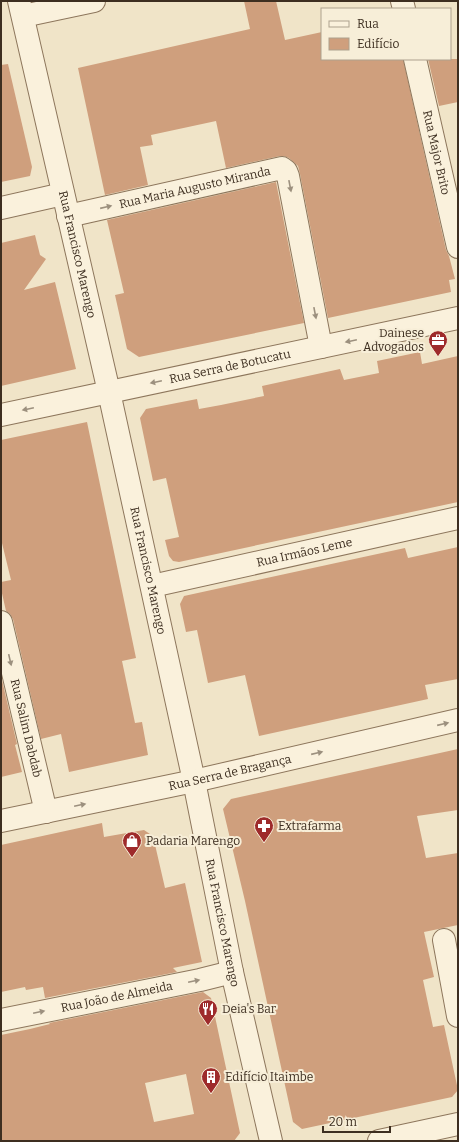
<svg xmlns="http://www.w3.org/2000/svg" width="459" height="1142" viewBox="0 0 459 1142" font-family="Bitter,serif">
	<rect width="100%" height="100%" fill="#f0e4c8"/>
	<g fill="#cf9f7d" fill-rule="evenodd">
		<path d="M 244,1 L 276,1 L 285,40 L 322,32 L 322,59 L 403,59 L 446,250 L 449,256 L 455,279 L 449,280 L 451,292 L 328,318 L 300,174 L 298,166 L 289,158 L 284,156 L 280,156 L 226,168 L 216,121 L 151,135 L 153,145 L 140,147 L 148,185 L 105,195 L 78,68 L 250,29 Z"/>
		<path d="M 428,59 L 458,59 L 458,102 L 439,106 Z"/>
		<path d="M 8,64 L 32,167 L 30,176 L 1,182 L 1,65 Z"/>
		<path d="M 276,182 L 304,323 L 139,357 L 127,349 L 115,295 L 124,293 L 107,220 Z"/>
		<path d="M 35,235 L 40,255 L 46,259 L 24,290 L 55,282 L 76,369 L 1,386 L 1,243 Z"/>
		<path d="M 420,352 L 422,364 L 458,356 L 458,502 L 179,562 L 173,561 L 169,556 L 165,540 L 179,537 L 166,478 L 153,481 L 140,418 L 146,409 L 197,399 L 199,409 L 221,405 L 264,396 L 262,386 L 340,369 L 344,380 L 379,373 L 377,361 Z"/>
		<path d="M 87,422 L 136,658 L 122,661 L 135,723 L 142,722 L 148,755 L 69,772 L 61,734 L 41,739 L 13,619 L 10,614 L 6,611 L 1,589 L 1,582 L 11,580 L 1,539 L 1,440 Z"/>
		<path d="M 458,547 L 458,679 L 425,685 L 428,699 L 259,736 L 245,675 L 208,683 L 197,630 L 186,632 L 180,604 L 184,596 L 405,548 L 408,558 Z"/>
		<path d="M 1,676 L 17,744 L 15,745 L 22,772 L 1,777 Z"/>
		<path d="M 458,749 L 458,810 L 417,816 L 426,858 L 458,853 L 458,925 L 424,932 L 434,977 L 423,980 L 433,1027 L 444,1025 L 458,1090 L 452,1097 L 302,1129 L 293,1122 L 245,901 L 223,809 L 231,799 Z"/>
		<path d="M 102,823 L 104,837 L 144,830 L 153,836 L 165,888 L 185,883 L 202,962 L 173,968 L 177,972 L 45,998 L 43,987 L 26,990 L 25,987 L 1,992 L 1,845 Z"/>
		<path d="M 203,992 L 211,998 L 240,1133 L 234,1141 L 1,1141 L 1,1035 L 30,1029 L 50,1024 L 49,1023 ZM 186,1074 L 194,1114 L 154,1122 L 145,1083 Z"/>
	</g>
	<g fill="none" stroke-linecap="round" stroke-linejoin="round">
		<defs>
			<g id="minor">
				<path id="s1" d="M 19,1 L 109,392 L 194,781 L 232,972 L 271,1141"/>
				<path d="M 402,1 L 404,9"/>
				<path d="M 23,16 L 94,1"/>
				<path id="s2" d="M 415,59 L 458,247"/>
				<path d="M 1,208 L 63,194"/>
				<path id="s3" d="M 68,216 L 282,168 L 286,171 L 288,176 L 321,347"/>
				<path id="s4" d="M 1,415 L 458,318"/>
				<path id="s5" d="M 152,586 L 458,518"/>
				<path id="s6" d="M 1,622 L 46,812"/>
				<path id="s7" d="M 1,821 L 194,781 L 458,720"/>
				<path d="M 444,940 L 458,1016"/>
				<path id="s8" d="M 1,1020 L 200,980 L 232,972"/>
				<path d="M 379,1141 L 458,1124"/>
			</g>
		</defs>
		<use href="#minor" stroke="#8d765c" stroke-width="24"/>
		<use href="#minor" stroke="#faf1dc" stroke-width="22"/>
	</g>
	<defs><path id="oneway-solid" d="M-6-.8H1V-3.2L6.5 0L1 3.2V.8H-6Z"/></defs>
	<g fill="#9c907e">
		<use href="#oneway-solid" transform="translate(290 186) rotate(79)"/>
		<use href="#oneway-solid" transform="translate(106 207) rotate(-13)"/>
		<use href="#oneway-solid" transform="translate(315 313) rotate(79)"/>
		<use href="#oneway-solid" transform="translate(351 341) rotate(168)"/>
		<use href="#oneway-solid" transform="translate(156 382) rotate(168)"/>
		<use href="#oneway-solid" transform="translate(28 409) rotate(168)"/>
		<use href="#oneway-solid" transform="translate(10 660) rotate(77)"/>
		<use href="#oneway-solid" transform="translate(443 724) rotate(-13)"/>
		<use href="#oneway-solid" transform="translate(317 753) rotate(-13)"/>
		<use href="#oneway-solid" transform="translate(80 805) rotate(-12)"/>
		<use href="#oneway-solid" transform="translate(194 981) rotate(-12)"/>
		<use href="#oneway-solid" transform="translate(39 1012) rotate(-12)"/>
	</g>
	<defs>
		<symbol id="office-pin" viewBox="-11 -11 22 30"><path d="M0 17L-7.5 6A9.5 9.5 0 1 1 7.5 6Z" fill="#9e2a2b" stroke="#f7eed8"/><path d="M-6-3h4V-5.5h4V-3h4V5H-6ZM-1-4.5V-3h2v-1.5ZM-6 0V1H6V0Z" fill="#fff"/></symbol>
		<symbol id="pharmacy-pin" viewBox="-11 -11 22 30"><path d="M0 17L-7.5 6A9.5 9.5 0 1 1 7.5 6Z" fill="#9e2a2b" stroke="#f7eed8"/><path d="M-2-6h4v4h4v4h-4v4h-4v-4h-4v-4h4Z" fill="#fff"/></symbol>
		<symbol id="shop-pin" viewBox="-11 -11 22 30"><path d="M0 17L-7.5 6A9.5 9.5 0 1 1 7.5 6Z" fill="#9e2a2b" stroke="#f7eed8"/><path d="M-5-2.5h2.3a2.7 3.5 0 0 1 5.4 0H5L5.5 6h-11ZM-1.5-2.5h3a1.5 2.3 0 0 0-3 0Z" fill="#fff"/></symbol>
		<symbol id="restaurant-pin" viewBox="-11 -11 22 30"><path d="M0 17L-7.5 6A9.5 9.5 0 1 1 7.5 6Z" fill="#9e2a2b" stroke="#f7eed8"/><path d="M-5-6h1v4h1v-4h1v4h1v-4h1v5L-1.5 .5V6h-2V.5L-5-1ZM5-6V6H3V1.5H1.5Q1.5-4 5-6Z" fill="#fff"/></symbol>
		<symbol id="building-pin" viewBox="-11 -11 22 30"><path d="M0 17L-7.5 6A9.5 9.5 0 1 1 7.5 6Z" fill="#9e2a2b" stroke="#f7eed8"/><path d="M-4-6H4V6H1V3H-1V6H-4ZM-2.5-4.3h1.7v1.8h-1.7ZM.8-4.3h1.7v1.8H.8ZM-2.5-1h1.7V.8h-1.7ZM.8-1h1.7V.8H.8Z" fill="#fff"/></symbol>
	</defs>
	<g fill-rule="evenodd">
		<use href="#office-pin" x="427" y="329" width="22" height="30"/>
		<use href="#pharmacy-pin" x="253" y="815" width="22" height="30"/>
		<use href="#shop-pin" x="121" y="830" width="22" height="30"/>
		<use href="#restaurant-pin" x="197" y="998" width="22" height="30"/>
		<use href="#building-pin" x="200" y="1066" width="22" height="30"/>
	</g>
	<g text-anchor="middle" stroke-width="4" stroke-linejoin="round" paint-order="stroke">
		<g font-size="12" fill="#3d2e20" stroke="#f7eed8">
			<text dy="4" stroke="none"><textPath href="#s2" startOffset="96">Rua Major Brito</textPath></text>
			<text dy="4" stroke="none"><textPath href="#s3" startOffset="130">Rua Maria Augusto Miranda</textPath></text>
			<text dy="4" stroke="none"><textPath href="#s1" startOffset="260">Rua Francisco Marengo</textPath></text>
			<text dy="4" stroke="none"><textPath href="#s4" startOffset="234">Rua Serra de Botucatu</textPath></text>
			<text dy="4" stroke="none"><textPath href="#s5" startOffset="156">Rua Irmãos Leme</textPath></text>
			<text dy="4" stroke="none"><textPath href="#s1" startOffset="584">Rua Francisco Marengo</textPath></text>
			<text dy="4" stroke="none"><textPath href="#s6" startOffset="109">Rua Salim Dabdab</textPath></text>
			<text dy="4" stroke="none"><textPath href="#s7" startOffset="234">Rua Serra de Bragança</textPath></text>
			<text dy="4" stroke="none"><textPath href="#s1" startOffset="944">Rua Francisco Marengo</textPath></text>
			<text dy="4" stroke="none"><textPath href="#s8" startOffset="118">Rua João de Almeida</textPath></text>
		</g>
		<g font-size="12" fill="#3d2e20" stroke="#f7eed8" text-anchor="start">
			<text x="424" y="337" text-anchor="end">Dainese<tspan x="424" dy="14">Advogados</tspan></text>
			<text x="278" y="830">Extrafarma</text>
			<text x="146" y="845">Padaria Marengo</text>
			<text x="222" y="1013">Deia's Bar</text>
			<text x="225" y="1081">Edifício Itaimbe</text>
		</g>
	</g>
	<rect width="459" height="1142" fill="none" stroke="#3d2e20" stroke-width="4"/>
	<rect x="321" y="8" width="130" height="52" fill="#f7eed8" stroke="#ada18e"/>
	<rect x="329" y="21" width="20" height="6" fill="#faf1dc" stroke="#ada18e"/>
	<text x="357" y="28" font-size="12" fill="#3d2e20">Rua</text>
	<rect x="329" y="38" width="20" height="12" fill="#cf9f7d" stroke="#ada18e"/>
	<text x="357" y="48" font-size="12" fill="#3d2e20">Edifício</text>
	<path d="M323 1126v6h67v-6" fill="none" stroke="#3d2e20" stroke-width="2"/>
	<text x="329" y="1126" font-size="12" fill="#3d2e20" stroke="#f7eed8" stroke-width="3" paint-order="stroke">20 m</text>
</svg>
